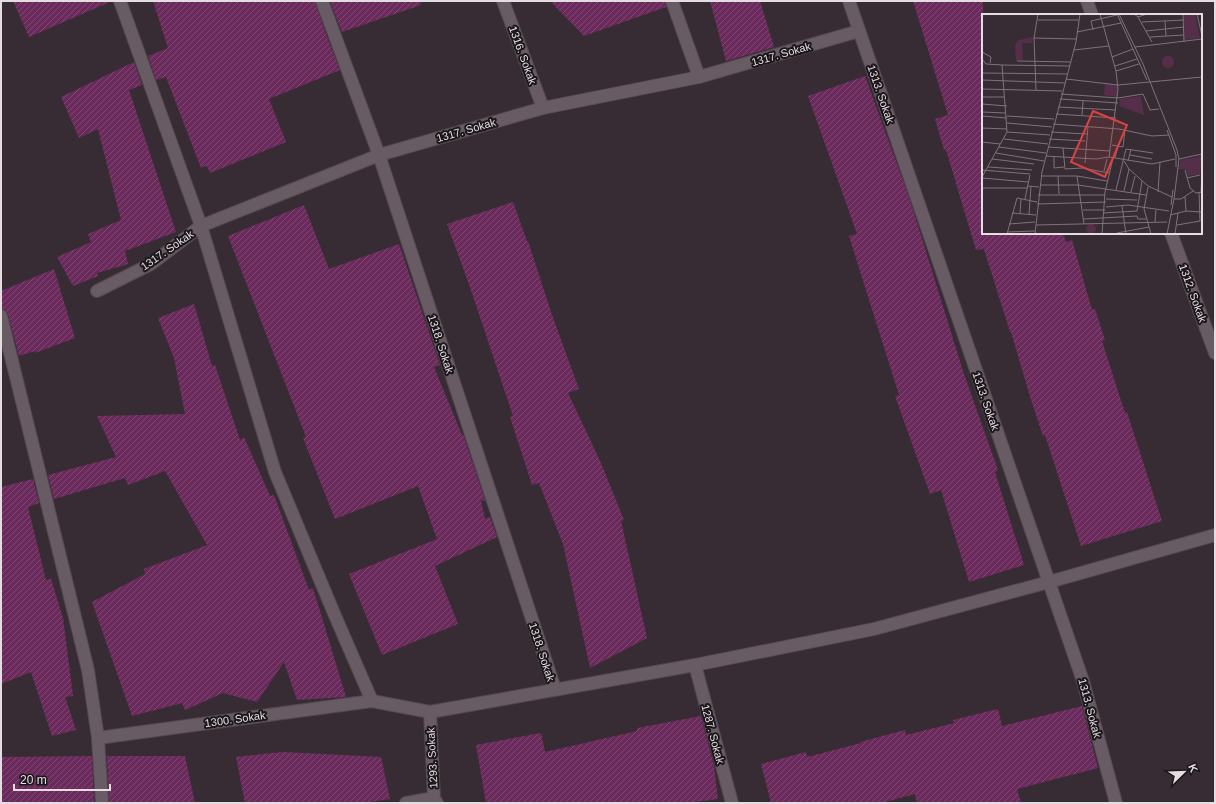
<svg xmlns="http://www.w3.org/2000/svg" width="1216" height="804" viewBox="0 0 1216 804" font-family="Arial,sans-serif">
	<defs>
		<pattern id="building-hatch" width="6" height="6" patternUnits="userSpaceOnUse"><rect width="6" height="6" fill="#6a2a5b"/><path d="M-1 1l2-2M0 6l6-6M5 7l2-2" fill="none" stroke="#7f4872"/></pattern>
	</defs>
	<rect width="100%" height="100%" fill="#382c34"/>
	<g fill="url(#building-hatch)">
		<path d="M 13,1 L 112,1 L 29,37 Z"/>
		<path d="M 153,1 L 315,1 L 327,37 L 340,70 L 269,99 L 286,142 L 210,173 L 207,166 L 201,168 L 166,77 L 156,80 L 148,56 L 168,48 Z"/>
		<path d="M 330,1 L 420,1 L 421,5 L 342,32 Z"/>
		<path d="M 550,1 L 665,1 L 666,7 L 584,36 Z"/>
		<path d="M 710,1 L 760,1 L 774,47 L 726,61 Z"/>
		<path d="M 913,1 L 983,1 L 983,233 L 1063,233 L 1066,242 L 1072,240 L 1092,310 L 1095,309 L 1105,340 L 1102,341 L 1125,413 L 1127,412 L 1162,521 L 1081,546 L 1045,435 L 1043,436 L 1031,400 L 1011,332 L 1010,332 L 983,246 L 983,249 L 976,250 L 946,150 L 944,150 L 935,119 L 948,115 Z"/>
		<path d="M 134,62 L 142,85 L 129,90 L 176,232 L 125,251 L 128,264 L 97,273 L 98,276 L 73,286 L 57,257 L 91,242 L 88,234 L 121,220 L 98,129 L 79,138 L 61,97 Z"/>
		<path d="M 865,76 L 910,200 L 964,374 L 998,470 L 995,472 L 1024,565 L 969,582 L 941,490 L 930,494 L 895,396 L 899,395 L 849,236 L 857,234 L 808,96 Z"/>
		<path d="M 513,202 L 527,241 L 528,241 L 552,315 L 579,389 L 568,393 L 601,463 L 624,520 L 621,521 L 647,638 L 590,668 L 563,544 L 539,483 L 532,485 L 510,417 L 513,416 L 471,290 L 447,224 Z"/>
		<path d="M 304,205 L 329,269 L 399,244 L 440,365 L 434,367 L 462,435 L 463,434 L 485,500 L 481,501 L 485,519 L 490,517 L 497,537 L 435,566 L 458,624 L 382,655 L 349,574 L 437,539 L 418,486 L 335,519 L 303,438 L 306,437 L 228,236 Z"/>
		<path d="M 54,269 L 75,338 L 35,353 L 35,351 L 19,356 L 8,314 L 6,311 L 1,309 L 1,291 Z"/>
		<path d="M 194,304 L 212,366 L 215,365 L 240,440 L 244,437 L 270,496 L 274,495 L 309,590 L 313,588 L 346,697 L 297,700 L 284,662 L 257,702 L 223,693 L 185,710 L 182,703 L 132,716 L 92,602 L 145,574 L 144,569 L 207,545 L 165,471 L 128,485 L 125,478 L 54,499 L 48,475 L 116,457 L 97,416 L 185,414 L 174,358 L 158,318 Z"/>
		<path d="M 33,479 L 39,503 L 28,507 L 46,580 L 51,579 L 63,618 L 73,696 L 65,697 L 76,730 L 52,736 L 31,672 L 1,684 L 1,487 Z"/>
		<path d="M 1082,706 L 1098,768 L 1017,789 L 1021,803 L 917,803 L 915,794 L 881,803 L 771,803 L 761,764 L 806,752 L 807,757 L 861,743 L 860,742 L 905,730 L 906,735 L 954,723 L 953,720 L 998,709 L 1002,726 Z"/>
		<path d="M 701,716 L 714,766 L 718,799 L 687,803 L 486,803 L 476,745 L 541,733 L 545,752 L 637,731 L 637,728 Z"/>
		<path d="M 283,752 L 381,757 L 390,799 L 364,803 L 245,803 L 236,757 Z"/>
		<path d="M 92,756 L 94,803 L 1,803 L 1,757 Z"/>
		<path d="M 107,756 L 185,756 L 195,803 L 109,803 Z"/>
	</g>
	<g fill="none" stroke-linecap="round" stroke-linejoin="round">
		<defs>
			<g id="minor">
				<path d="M 120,1 L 201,226 L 275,472 L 333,611 L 372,701 L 430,712 L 695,665 L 874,629 L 1049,582 L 1215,535"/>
				<path d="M 322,1 L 379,155 L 555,689"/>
				<path d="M 503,1 L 543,108"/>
				<path d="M 672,1 L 699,77"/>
				<path d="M 849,1 L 1083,681 L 1116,803"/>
				<path d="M 1087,1 L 1092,15"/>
				<path d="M 1171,233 L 1215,353"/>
				<path d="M 97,291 L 151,264 L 201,226 L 379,155 L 543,108 L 699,77 L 859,31"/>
				<path d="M 1,316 L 88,670 L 98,738 L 102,803"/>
				<path d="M 695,665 L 732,803"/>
				<path d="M 430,712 L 434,798 L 437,803"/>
				<path d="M 98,738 L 372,701"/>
				<path d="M 406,803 L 434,798"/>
			</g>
		</defs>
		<use href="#minor" stroke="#52494f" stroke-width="14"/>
		<use href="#minor" stroke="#685b64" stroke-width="12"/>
	</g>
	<g text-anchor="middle" stroke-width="4" stroke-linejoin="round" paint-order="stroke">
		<g font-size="11" fill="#e4dde1" stroke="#1c171a">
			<text transform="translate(781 54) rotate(-16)" y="4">1317. Sokak</text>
			<text transform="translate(523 55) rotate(70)" y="4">1316. Sokak</text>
			<text transform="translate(881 94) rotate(71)" y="4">1313. Sokak</text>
			<text transform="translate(466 130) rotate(-16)" y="4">1317. Sokak</text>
			<text transform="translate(167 250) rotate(-35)" y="4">1317. Sokak</text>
			<text transform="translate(1193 293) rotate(70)" y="4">1312. Sokak</text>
			<text transform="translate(441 344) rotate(72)" y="4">1318. Sokak</text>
			<text transform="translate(986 401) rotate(71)" y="4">1313. Sokak</text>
			<text transform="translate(542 652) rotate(72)" y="4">1318. Sokak</text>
			<text transform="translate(1090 708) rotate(75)" y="4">1313. Sokak</text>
			<text transform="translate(235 719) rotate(-8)" y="4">1300. Sokak</text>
			<text transform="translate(713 734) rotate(75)" y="4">1287. Sokak</text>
			<text transform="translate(432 758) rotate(-93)" y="4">1293. Sokak</text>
		</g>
	</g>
	<g transform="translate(982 14)">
		<rect width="220" height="220" fill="#382c34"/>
		<path d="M 202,0 L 213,0 L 218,24 L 202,26 ZM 51,23 L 50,29 L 40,29 L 41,46 L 34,46 L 33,31 L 37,26 ZM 220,142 L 218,160 L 206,162 L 204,155 L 196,155 L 199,146 Z" fill="#552e4a"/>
		<path d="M180 48a6 6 0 1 1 12 0a6 6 0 1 1-12 0ZM 123,70 L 136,71 L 136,83 L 122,81 ZM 159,82 L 162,101 L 137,92 L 138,85 ZM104 215a5 5 0 1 1 10 0a5 5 0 1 1-10 0Z" fill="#552e4a"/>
		<path fill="none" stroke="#7d7379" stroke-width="1" d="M 135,0 L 165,66M 137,0 L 161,50 L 195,136 L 197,145 L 192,185 L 185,220M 152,0 L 156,3 L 165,0M 201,0 L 202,28M 215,0 L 220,22M 156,3 L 170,28M 56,6 L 97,6M 183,7 L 184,22M 160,8 L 202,6M 111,16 L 109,7 L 135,1M 164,17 L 202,13M 95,18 L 139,9M 168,23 L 202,21M 52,24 L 95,25M 153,33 L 220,25M 92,36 L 127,32M 0,38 L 9,43 L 8,49M 130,43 L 151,35M 0,45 L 4,50 L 20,51M 35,47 L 89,48M 20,51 L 88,52M 133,52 L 155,45M 134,57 L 157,50M 0,59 L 85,60M 84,65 L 136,71 L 220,63M 0,66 L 83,69M 0,75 L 80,77M 54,76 L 52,24 L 56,0M 79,80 L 136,84 L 161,80 L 168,96 L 177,95M 0,83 L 22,83M 78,85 L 136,89M 0,90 L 25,92M 76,93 L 134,96M 0,98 L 24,99M 74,100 L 134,104M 100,101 L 101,87M 0,102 L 25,104M 25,102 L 72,105M 25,109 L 70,113M 71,110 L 137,115 L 170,122 L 187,121M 0,114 L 25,115M 185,116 L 194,141 L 194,153M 25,118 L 68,121M 69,118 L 105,120M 22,125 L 66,130M 67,125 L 103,127M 0,128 L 18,130M 130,131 L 141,133 L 143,115M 17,133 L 64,139M 66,133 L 128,137M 81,134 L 83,155 L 100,154 L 127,159M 14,139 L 62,147M 148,141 L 170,145M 64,142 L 114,145 L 127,143 L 136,75 L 134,57 L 118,0M 72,143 L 72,154 L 82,153M 127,143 L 170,150 L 193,145M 133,144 L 136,132M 10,145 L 52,150M 197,145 L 220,140M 142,147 L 147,155 L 166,172 L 190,183M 146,147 L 149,135M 103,149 L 106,112M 6,153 L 50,156M 0,156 L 48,160M 203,156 L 208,174 L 214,179 L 220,178M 122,157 L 125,145M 59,162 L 95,162 L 125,167M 76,162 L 77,180M 95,162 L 102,210M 0,163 L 25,118 L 20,51M 0,164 L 46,168M 205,164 L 218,161M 58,171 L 96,171 L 164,181M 45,172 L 57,173M 166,173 L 162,195 L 169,220M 0,174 L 45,174M 134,176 L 144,135 L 171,139M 142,177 L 147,155M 149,178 L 153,162M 176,178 L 178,148M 219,179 L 220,160M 56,181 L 123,181M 203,183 L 204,197M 43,185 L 48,161M 124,185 L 155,186M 192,185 L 199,185 L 211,177M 55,190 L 124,188M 189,191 L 191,176M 140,192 L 144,220M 124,193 L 146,191 L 187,197M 101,196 L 123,196M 30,199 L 54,201M 38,199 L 39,185M 121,199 L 155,197 L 160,167M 47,200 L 49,172M 188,201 L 204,197 L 219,198M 102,205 L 155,202 L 156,205 L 164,205M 173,208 L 174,196M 27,210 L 53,208M 54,211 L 185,208M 195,211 L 218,207 L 217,179M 25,218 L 53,217M 135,219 L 167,213M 25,220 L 35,184 L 55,188M 53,220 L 60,158 L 94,28 L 98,0M 120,220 L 123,178 L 131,144M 193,220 L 196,199"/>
		<path fill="#d84344" fill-opacity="0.15" stroke="#d84344" stroke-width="2" d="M 111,97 L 145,111 L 123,163 L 89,148 Z"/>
		<rect width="220" height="220" fill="none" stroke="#e4dde1" stroke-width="2"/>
	</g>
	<rect width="1216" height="804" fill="none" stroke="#e4dde1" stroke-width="4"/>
	<g transform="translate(1184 772) rotate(67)" stroke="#1c171a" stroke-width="3" paint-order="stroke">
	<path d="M0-3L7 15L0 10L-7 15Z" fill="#e4dde1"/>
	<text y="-6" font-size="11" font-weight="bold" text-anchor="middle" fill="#e4dde1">K</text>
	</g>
	<path d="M14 784v6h96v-6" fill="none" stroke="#e4dde1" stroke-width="2"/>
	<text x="20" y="784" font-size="12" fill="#e4dde1" stroke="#1c171a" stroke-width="3" paint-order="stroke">20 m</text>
</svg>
